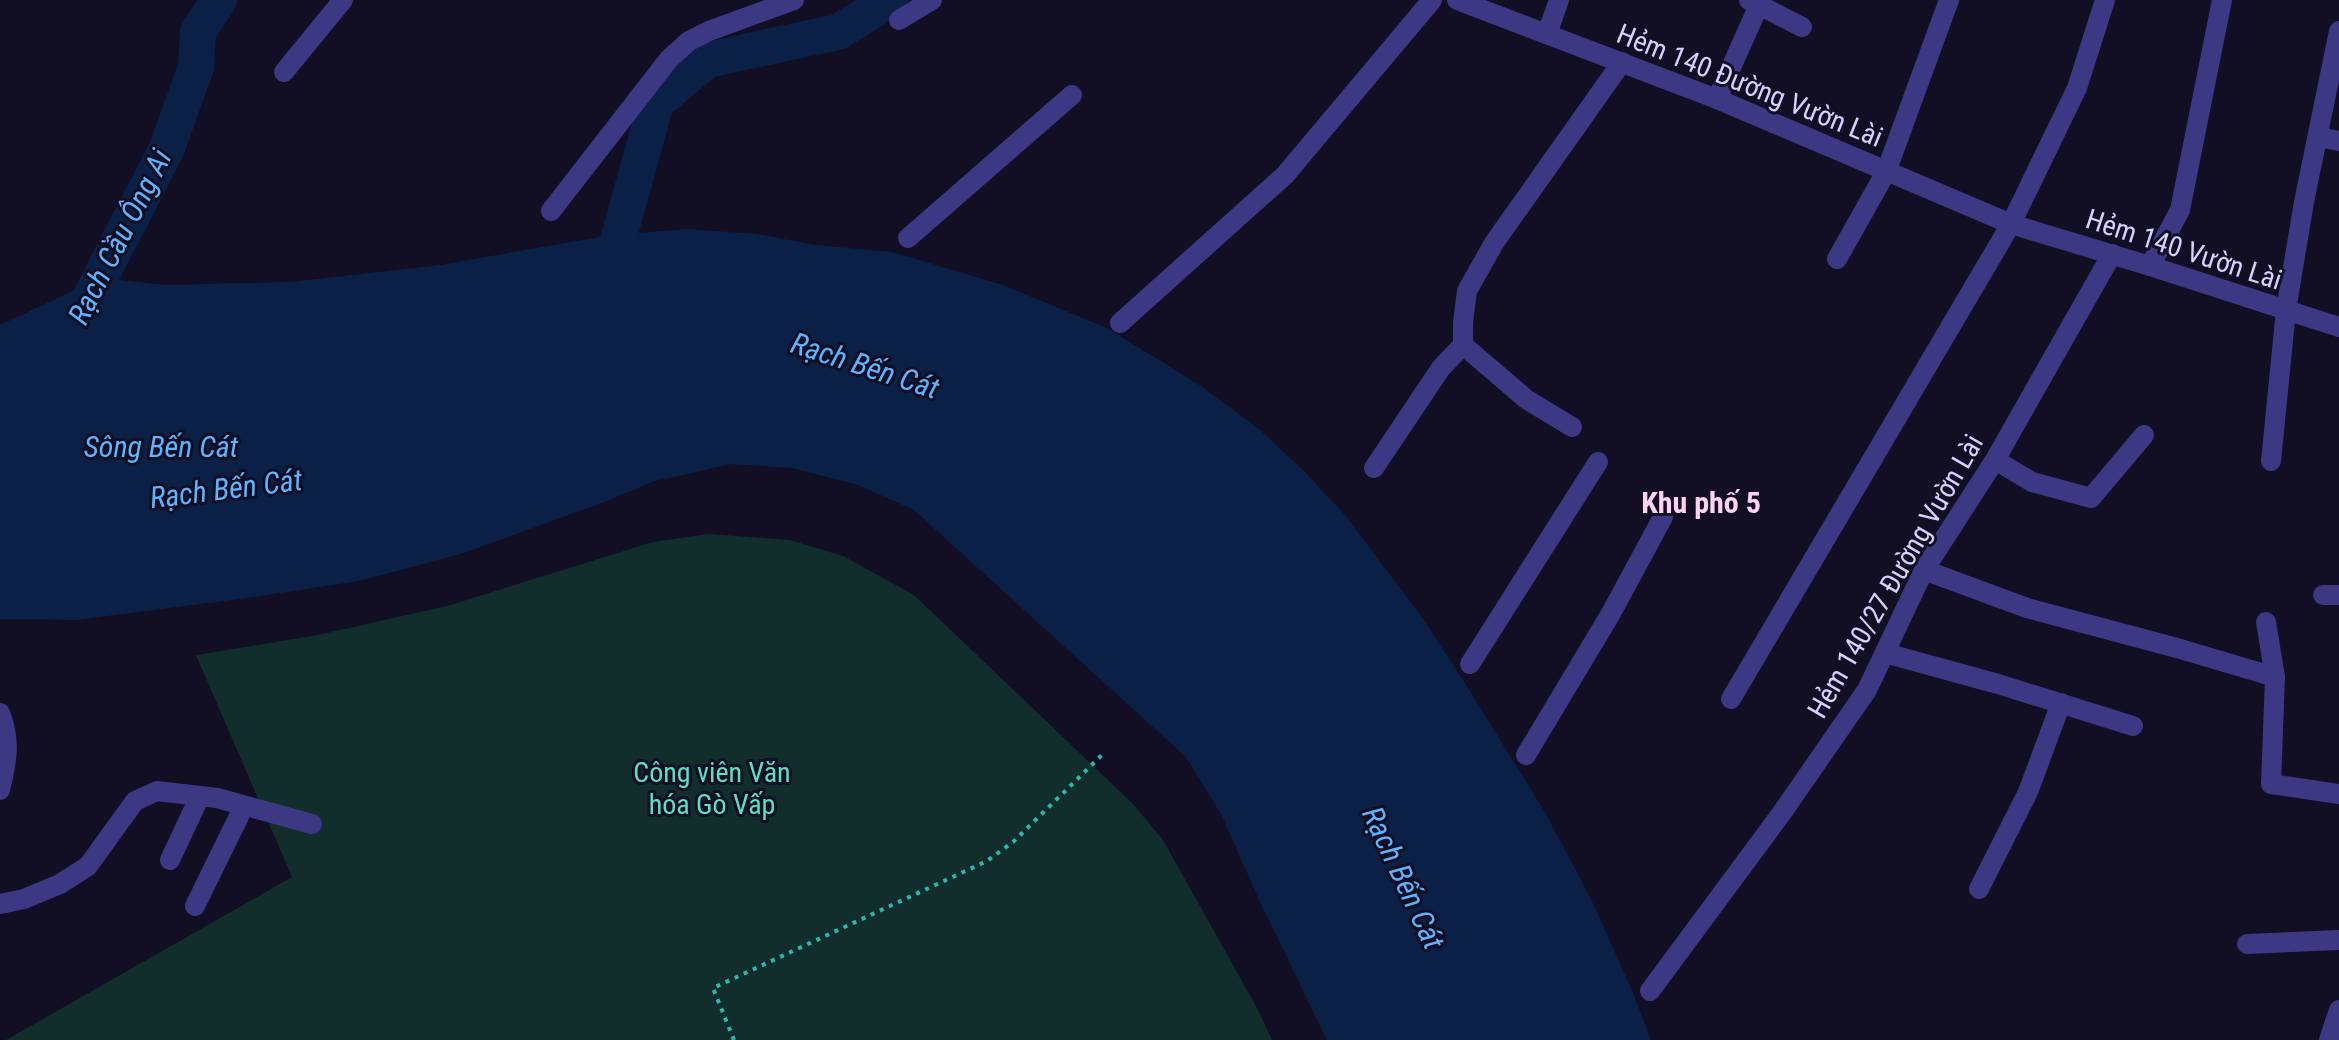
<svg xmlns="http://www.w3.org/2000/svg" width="2339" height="1040" viewBox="0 0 2339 1040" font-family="'Roboto Condensed',sans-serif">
	<rect width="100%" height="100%" fill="#120e24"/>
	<path fill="#112e2d" d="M 708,534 L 790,540 L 843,556 L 914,595 L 1132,803 L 1163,840 L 1257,1008 L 1272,1040 L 6,1040 L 292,877 L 196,655 L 318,635 L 447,606 L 653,542 Z"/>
	<path fill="#0b2046" d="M 687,229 L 756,234 L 816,245 L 892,252 L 1003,285 L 1107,328 L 1201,386 L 1259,429 L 1304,471 L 1345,515 L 1421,616 L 1465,683 L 1546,814 L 1591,899 L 1632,990 L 1651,1040 L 1327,1040 L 1261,904 L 1222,816 L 1186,757 L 914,510 L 858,485 L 792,468 L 732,464 L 655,481 L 604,502 L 464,553 L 359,581 L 247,598 L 76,620 L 0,619 L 0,325 L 100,278 L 165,285 L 290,282 L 440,265 L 611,235 Z"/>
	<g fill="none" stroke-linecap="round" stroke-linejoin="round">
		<g stroke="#0b2046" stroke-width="36">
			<path d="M 609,282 L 609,273 L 656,103 L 707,60 L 838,32 L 890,0"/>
			<path d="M 78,321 L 167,148 L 196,67 L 198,32 L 219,0"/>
		</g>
		<path stroke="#2db7b0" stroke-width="4" stroke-dasharray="4 6" stroke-linecap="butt" d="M 734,1040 L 713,988 L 987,861 L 1013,842 L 1105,752"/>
		<g stroke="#3c3884" stroke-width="20">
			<path d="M 1457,0 L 1717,99 L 2011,224 L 2150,266 L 2339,327"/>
			<path d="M 1759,5 L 1802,27"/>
			<path d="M 899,20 L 932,0"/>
			<path d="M 1547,34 L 1559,0"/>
			<path d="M 284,72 L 343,0"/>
			<path d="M 1717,99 L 1759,5 L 1749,0"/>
			<path d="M 2318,137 L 2339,141"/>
			<path d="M 551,211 L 669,59 L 689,41 L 709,31 L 794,0"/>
			<path d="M 908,238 L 1072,95"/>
			<path d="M 1837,259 L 1886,172 L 1949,0"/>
			<path d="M 2150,266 L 2180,210 L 2222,0"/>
			<path d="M 1120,323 L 1285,175 L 1432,0"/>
			<path d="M 1463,345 L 1526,399 L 1572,427"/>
			<path d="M 1995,460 L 2032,482 L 2091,498 L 2144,435"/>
			<path d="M 2271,461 L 2286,310 L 2304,202 L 2339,31"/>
			<path d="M 1374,468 L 1441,368 L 1463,345 L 1463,322 L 1467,291 L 1494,243 L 1622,62"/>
			<path d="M 1924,570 L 2027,608 L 2177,648 L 2275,677 L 2271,784 L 2339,794"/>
			<path d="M 2323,595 L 2339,595"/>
			<path d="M 2266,622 L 2275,677"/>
			<path d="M 1885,653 L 1998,684 L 2133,726"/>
			<path d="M 1470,664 L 1598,462"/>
			<path d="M 1731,699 L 2011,224 L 2077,88 L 2105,0"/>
			<path d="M 0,713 C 11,741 7,761 0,790"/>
			<path d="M 1526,755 L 1610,615 L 1663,517"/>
			<path d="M 170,860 L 200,796"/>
			<path d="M 1979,889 L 2028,792 L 2061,703"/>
			<path d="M 0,904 L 24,899 L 60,884 L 88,866 L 135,801 L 157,791 L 217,798 L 312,824"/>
			<path d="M 195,906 L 244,806"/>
			<path d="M 2247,944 L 2339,940"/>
			<path d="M 1650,991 L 1781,814 L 1867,690 L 1924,570 L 1995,460 L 2112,254"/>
			<path d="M 2329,1040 L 2339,1010"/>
		</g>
	</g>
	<g text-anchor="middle" stroke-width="6" stroke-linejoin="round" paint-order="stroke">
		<g font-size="28" fill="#d6d1ff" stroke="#120e24">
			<text transform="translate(1750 85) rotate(22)" y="10">Hẻm 140 Đường Vườn Lài</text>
			<text transform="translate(2184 249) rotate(18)" y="10">Hẻm 140 Vườn Lài</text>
			<text transform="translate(1895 576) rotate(-60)" y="10">Hẻm 140/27 Đường Vườn Lài</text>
		</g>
		<g font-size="28" fill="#5be1c0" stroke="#120e24">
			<text x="712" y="782">Công viên Văn<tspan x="712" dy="32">hóa Gò Vấp</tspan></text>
		</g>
		<g font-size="30" font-style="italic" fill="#5fb4ff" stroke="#120e24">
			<text transform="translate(120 237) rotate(-63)" y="10">Rạch Cầu Ông Ai</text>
			<text transform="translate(865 366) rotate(18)" y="10">Rạch Bến Cát</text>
			<text x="161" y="457">Sông Bến Cát</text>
			<text transform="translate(226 489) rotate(-7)" y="10">Rạch Bến Cát</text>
			<text transform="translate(1403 878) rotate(65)" y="10">Rạch Bến Cát</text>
		</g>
		<g font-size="30" font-weight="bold" fill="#ffd3ef" stroke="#120e24">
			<text x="1701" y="513">Khu phố 5</text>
		</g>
	</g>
</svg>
